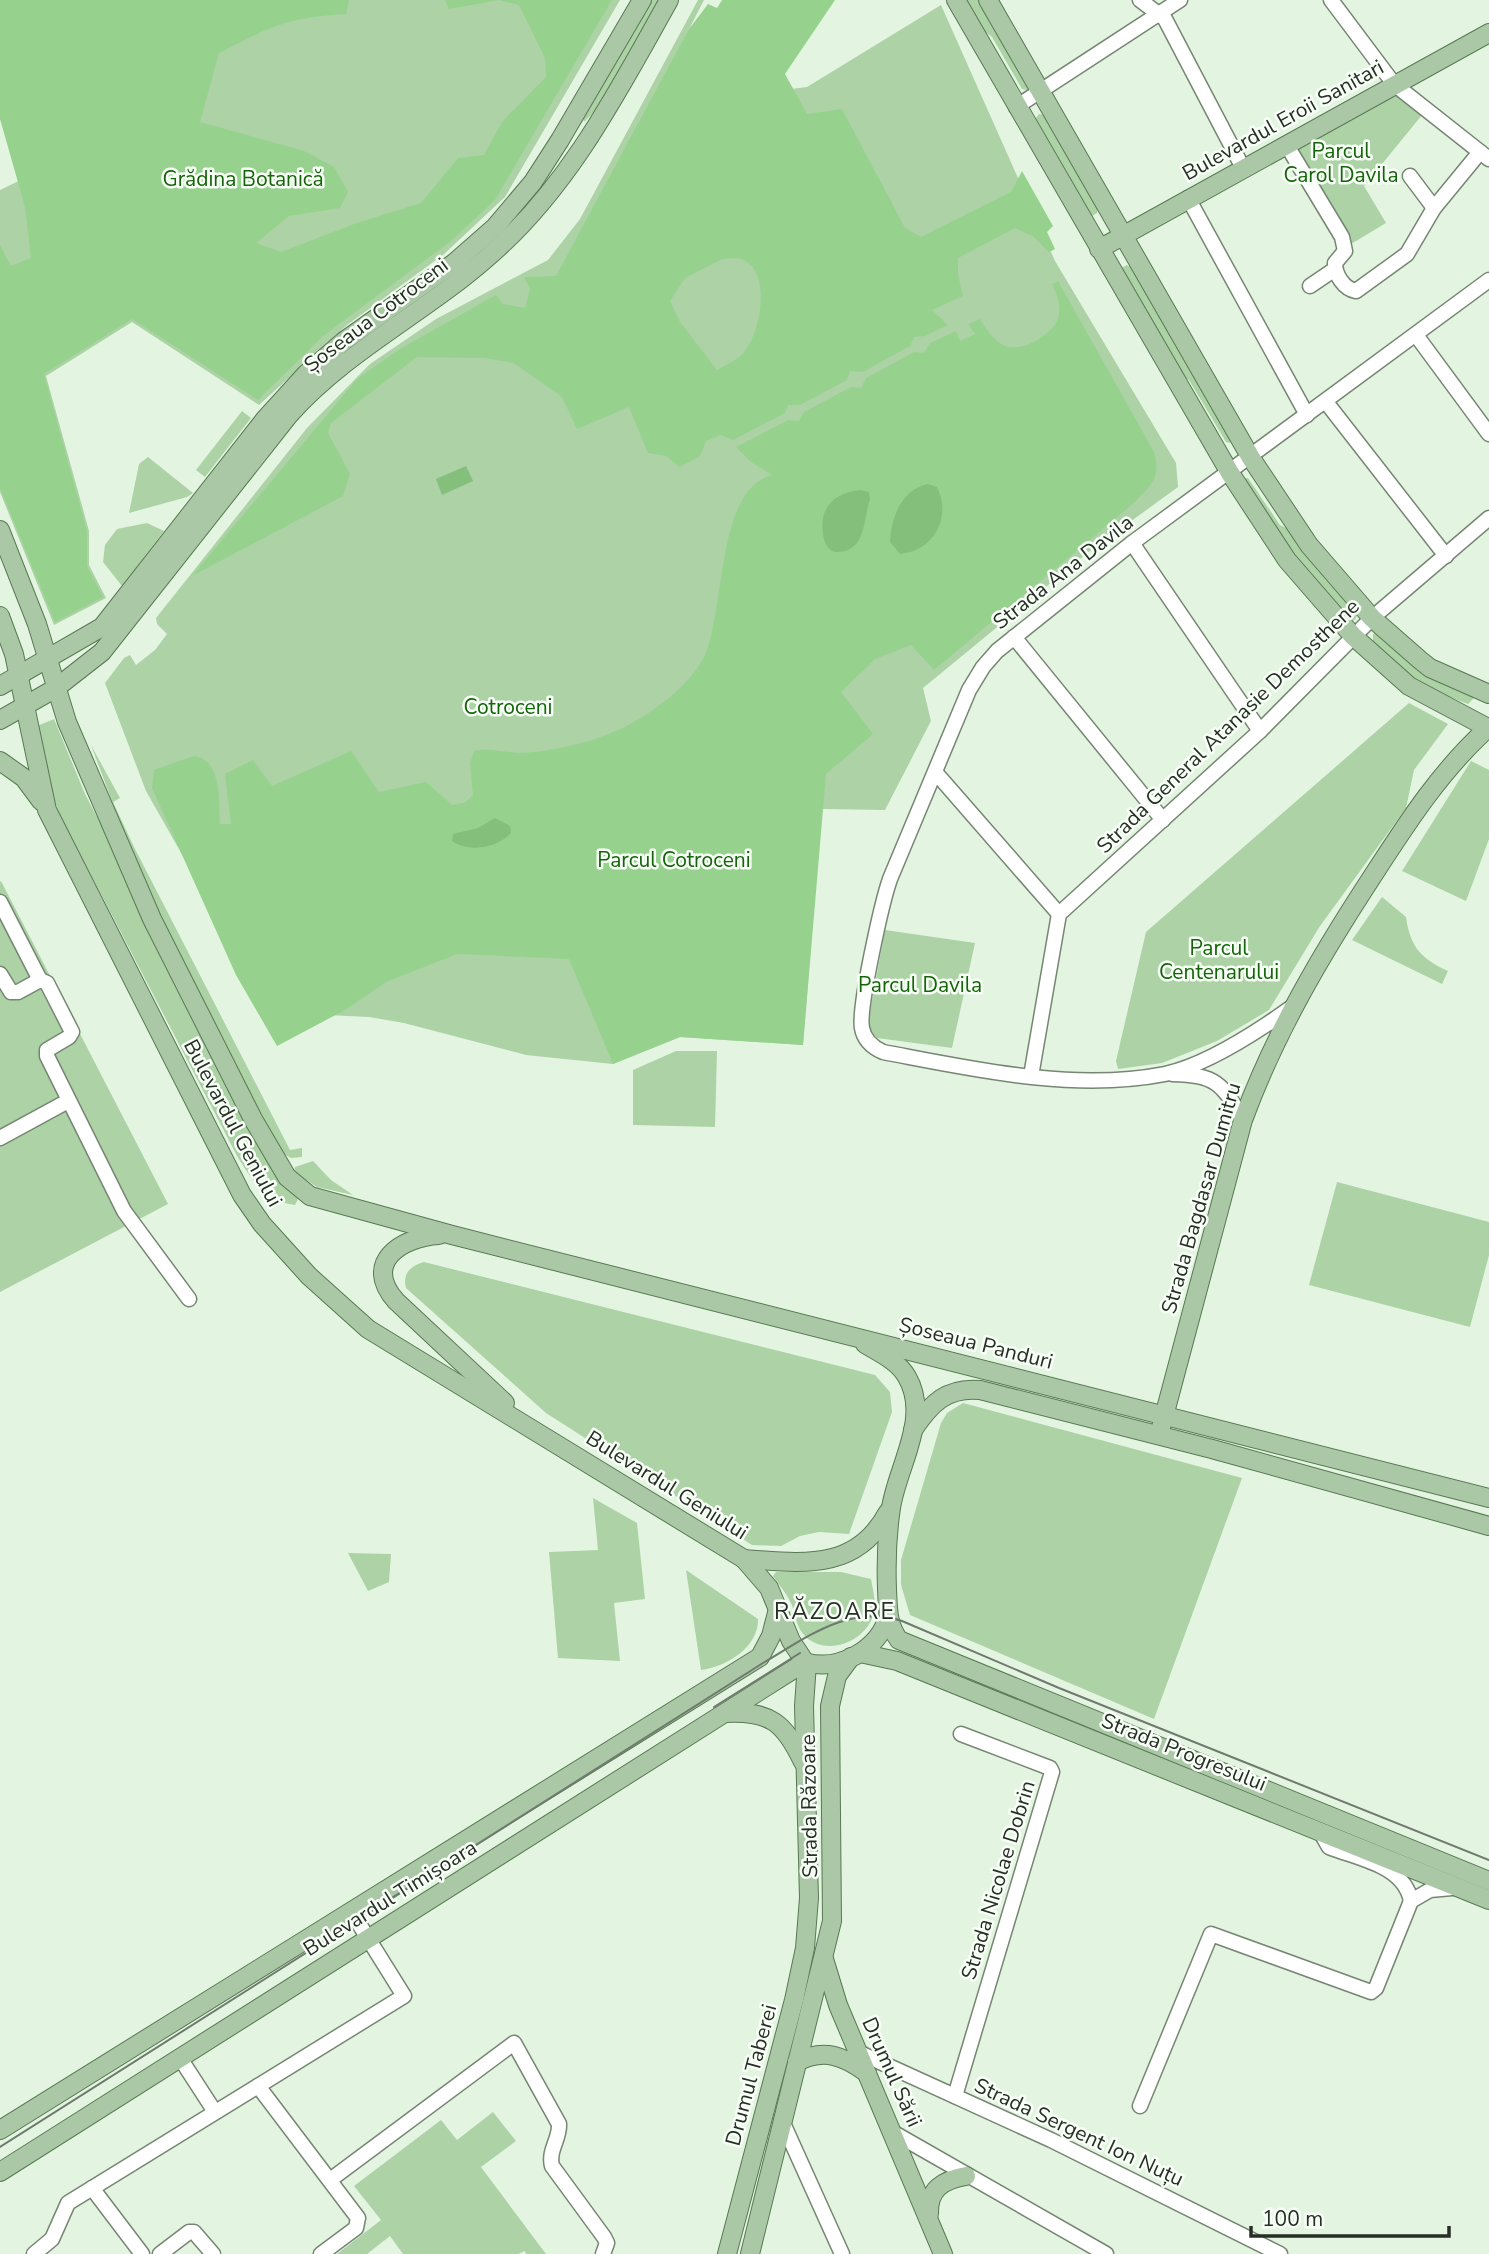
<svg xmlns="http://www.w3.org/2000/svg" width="1489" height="2254" viewBox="0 0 1489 2254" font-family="'Nunito Sans',sans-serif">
	<rect width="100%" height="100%" fill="#e3f5e1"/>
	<g fill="#acd2a6">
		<path d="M 0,0 L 620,0 L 505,197 L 443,255 L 347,325 L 259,405 L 132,322 L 46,376 L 89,531 L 89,565 L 106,598 L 54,625 L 0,492 L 0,190 L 25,178 Z"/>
		<path d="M 652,0 L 661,0 L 595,111 L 584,122 L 583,118 Z"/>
		<path d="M 698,0 L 704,0 L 682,43 L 744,69 L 767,92 L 807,87 L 941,5 L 1055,261 L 1176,463 L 1178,487 L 1086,554 L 923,688 L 931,721 L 885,810 L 822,809 L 803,1045 L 680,1037 L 613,1064 L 526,1055 L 404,1023 L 369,1017 L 327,1015 L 281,1029 L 146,791 L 105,683 L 124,658 L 130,655 L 136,665 L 155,650 L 167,634 L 157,624 L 156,618 L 307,428 L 370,364 L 436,319 L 548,260 L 580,219 Z"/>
		<path d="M 963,0 L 980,0 L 1028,85 L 1027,90 L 1022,89 L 992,37 L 977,26 Z"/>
		<path d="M 1397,94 L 1422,115 L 1364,186 L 1386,223 L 1351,244 L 1295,149 Z"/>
		<path d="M 1039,114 L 1045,115 L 1098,207 L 1097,213 L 1092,216 L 1086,214 L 1033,122 Z"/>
		<path d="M 1127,265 L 1133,268 L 1232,439 L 1230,443 L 1226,442 L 1189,380 L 1178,374 L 1121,268 Z"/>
		<path d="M 242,411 L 251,418 L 205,477 L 196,470 Z"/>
		<path d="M 148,457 L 193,493 L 187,497 L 129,513 L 139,464 Z"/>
		<path d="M 1245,478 L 1248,478 L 1280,525 L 1288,529 L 1358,613 L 1355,620 L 1350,621 L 1310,578 L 1243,482 Z"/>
		<path d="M 147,523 L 164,531 L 122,586 L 103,562 L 105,545 L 117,529 Z"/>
		<path d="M 1379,632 L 1475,697 L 1468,704 C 1420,686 1410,677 1373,642 L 1373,634 Z"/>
		<path d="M 1409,703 L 1448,724 L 1414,770 L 1406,808 L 1320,926 L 1269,1010 L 1217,1041 L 1162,1063 L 1118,1069 L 1116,1061 L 1146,932 Z"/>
		<path d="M 54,719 L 85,794 L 291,1191 L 298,1199 L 295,1205 C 265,1201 252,1180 237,1156 L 60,815 L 48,784 L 37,726 Z"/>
		<path d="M 91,745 L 120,798 L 113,802 L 134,847 L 290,1150 L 302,1148 L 302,1157 L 291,1158 L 282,1153 L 181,962 L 130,849 Z"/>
		<path d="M 1471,761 L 1489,770 L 1489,839 L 1466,901 L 1402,871 Z"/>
		<path d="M 1,881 L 168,1204 L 0,1292 L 0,882 Z"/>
		<path d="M 1382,897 L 1406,917 C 1410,946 1421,959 1448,971 L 1442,984 L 1352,940 Z"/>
		<path d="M 885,930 L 975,943 L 952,1048 L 877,1038 L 867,1028 Z"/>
		<path d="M 676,1051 L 717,1051 L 715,1127 L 633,1125 L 633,1070 Z"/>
		<path d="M 313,1161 L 331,1180 L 353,1195 L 317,1187 L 294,1172 L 295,1167 Z"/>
		<path d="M 1337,1182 L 1489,1222 L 1489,1255 L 1470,1327 L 1309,1285 Z"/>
		<path d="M 424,1262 L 875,1375 L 890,1392 L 892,1412 L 849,1534 L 819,1532 L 800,1536 L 781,1546 L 752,1545 L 546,1413 L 406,1288 C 402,1273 411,1266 424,1262 Z"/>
		<path d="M 963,1403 L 1242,1478 L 1154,1719 L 910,1615 L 901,1585 L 901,1560 L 941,1423 L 947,1413 Z"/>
		<path d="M 593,1498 L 637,1523 L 645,1599 L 614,1603 L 620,1661 L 558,1658 L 549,1552 L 598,1550 Z"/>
		<path d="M 348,1553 L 391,1554 L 389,1582 L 368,1591 Z"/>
		<path d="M 686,1570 L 758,1619 C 759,1647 726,1667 701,1670 Z"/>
		<path d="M 776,1572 L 841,1572 L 871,1579 C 873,1590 876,1601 874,1612 C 868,1641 828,1657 806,1637 C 795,1627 797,1616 791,1603 C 787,1594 779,1585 773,1576 Z"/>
		<path d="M 493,2112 L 516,2141 L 481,2167 L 546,2254 L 526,2254 L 525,2251 L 518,2254 L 403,2254 L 390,2236 L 367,2254 L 337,2254 L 381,2220 L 354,2186 L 441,2120 L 457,2140 Z"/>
	</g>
	<g fill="#96d28e" fill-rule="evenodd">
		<path d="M 0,0 L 349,0 L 346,14 C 289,17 269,27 219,53 L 200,122 L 304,151 L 334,167 L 348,192 L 340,208 L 289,216 L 256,243 L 281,252 L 357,223 L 421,203 L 458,158 L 484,155 L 502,122 L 546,77 L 545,58 L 519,5 L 499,0 L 449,9 L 445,0 L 612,0 L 495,200 L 451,241 L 323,336 L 258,400 L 132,319 L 44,374 L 87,531 L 87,566 L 103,597 L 55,622 L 0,488 L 0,245 L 11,266 L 31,258 L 25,207 L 0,119 Z"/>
		<path d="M 722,0 L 835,0 L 785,74 L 807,114 L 842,109 L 905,228 L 921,237 L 1011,192 L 1022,171 L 1053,226 L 1047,232 L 1055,249 L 1049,252 L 1034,237 L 1015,228 L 958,258 L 958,275 L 963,296 L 932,310 L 948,325 L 925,336 L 914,337 L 910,346 L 863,372 L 850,371 L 847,380 L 800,405 L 788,405 L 785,413 L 733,440 L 721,435 L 706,441 L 700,456 L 680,467 L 666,456 L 648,453 L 629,407 L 577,429 L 562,397 L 514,363 L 485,358 L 417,357 L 331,423 L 328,433 L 350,474 L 343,496 L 192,576 L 357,379 L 400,349 L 496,295 L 503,304 L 525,308 L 530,289 L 524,277 L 556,276 L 689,29 L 708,4 L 717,8 ZM 722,259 C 729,259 738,257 744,260 C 772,274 760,332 745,351 C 739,359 726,365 717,370 L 680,322 L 670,301 L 685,278 Z"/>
		<path d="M 1058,281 L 1154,452 C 1161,478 1152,484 1135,502 L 934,670 L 911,645 L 875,659 L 841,692 L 873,734 L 826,774 L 803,1045 L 680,1037 L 613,1064 L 569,959 L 457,954 L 386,982 L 345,1010 L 277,1046 L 236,975 L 152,788 L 154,770 L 194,756 C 222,759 219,803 220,824 L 231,824 L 225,774 L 253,760 L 272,786 L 351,751 L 379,792 L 426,782 L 452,805 L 464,803 L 473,795 L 470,763 L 474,751 C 489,747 507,753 522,753 C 559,751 602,740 634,722 C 660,707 690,684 704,657 C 726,612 715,490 772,475 L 751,462 L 736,447 L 788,420 L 799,421 L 804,412 L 851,387 L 861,388 L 866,378 L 914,352 L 924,353 L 930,343 L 956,331 L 960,341 L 975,334 L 968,324 L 980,319 C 985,328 992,338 1001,344 C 1017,355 1049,337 1057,321 C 1062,310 1058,295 1052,284 Z"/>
	</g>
	<g fill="#84bf7c">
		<path d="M 466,466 L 473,481 L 442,495 L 436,479 Z"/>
		<path d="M 928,484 L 937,487 C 952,517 934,551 900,554 L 890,542 C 891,517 902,489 928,484 Z"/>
		<path d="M 860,490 L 869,492 L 870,499 C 863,521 866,554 834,552 C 827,548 824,542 823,534 C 819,507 834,493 860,490 Z"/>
		<path d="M 495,818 L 510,826 L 511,833 C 498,848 469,853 452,841 L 453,834 L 478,828 Z"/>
	</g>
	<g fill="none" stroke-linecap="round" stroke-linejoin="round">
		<defs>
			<g id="minor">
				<path d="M 1140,0 L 1165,19 L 1243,168"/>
				<path d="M 1331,0 L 1394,84 L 1489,159"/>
				<path d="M 1016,107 L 1180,0"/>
				<path d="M 1286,144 L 1342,237 L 1345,251 L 1335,263 C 1335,275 1344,289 1356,291 L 1407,254 L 1434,208 L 1480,152"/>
				<path d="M 1410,176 L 1434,208"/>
				<path d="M 1188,198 L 1307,415"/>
				<path d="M 1310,286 L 1335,269"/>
				<path d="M 1416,335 L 1489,434"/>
				<path d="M 1326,402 L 1446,556"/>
				<path d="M 1132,543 L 1260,731"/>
				<path d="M 1014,637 L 1163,820"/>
				<path d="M 936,773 L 1059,914"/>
				<path d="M 0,902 L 40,980"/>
				<path d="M 0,974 L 11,992 L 18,992 L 40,980 L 47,983 L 72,1032 L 69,1037 L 47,1050 L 47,1056 L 124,1211 L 189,1299"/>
				<path d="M 1292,1007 C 1257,1032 1207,1065 1165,1074 C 1073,1092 973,1069 883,1052 C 872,1047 864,1040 862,1028 C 858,1009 882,902 890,879 L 969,690 L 983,667 L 997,651 L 1132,543 L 1489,280"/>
				<path d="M 1172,1074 C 1216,1075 1222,1083 1243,1120"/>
				<path d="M 1031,1076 L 1059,914 L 1260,731 L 1372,618 L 1489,518"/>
				<path d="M 0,1138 L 68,1101"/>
				<path d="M 1321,1833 L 1329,1847 C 1359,1859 1404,1865 1411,1901"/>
				<path d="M 858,2052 L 1051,2140 L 1280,2254"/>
				<path d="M 180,2058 L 215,2112"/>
				<path d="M 258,2086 L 358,2218 L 356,2228 L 321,2254"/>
				<path d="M 955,2096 L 1052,1772 L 1050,1768 L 961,1734"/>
				<path d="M 1140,2106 L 1211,1934 L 1371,1992 L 1376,1988 L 1411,1901 L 1430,1890 L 1452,1888"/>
				<path d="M 782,2121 L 842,2254"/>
				<path d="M 894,2133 L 1106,2254"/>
				<path d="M 330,2180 L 514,2043 L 559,2124 C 560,2139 548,2150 552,2166 L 604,2237 L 607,2243 L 603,2254"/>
				<path d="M 92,2188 L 142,2254"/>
				<path d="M 34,2254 L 52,2239 L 68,2203 L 404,1996 L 351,1911"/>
				<path d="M 160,2254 L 189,2232 L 194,2232 L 213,2254"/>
			</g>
			<g id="major">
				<path d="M 956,0 L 1230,473 L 1287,560 L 1353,636 L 1409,686 L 1488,728"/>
				<path d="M 988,0 L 1251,458 L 1309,545 L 1372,618 L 1420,660 L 1430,668 L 1489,694"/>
				<path d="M 1099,249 L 1489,33"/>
				<path d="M 0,530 L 37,624 L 67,722 L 152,919 L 253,1119 L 287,1177 L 310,1196 L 452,1235 L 1489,1498"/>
				<path d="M 0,616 L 14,654 L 47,810 L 242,1195 L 262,1224 L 309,1276 L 368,1329 L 744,1559 L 769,1588 L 791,1641 L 805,1662 C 838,1672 879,1650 888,1616"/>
				<path d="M 0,686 L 102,627 L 265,419 L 306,374 L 344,341 L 454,263 L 495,227 L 533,182 L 560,140 L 642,0"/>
				<path d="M 0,720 L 56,688 L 102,652 L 289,415 C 347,350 425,313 489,256 C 569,187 618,91 669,0"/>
				<path d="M 0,761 L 24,778 L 41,801"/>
				<path d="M 439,1235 C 401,1237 362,1263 396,1301 L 505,1403"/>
				<path d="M 865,1344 C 880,1353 898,1361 907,1377 C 931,1418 897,1467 891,1508 C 887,1534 886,1562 887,1589 C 888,1608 887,1624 899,1640 L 1489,1881"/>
				<path d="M 913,1430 C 931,1403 947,1387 980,1390 L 1212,1449 L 1489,1526"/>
				<path d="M 1159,1435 L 1243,1120 C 1275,1033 1321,955 1372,877 C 1407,823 1441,770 1489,727"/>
				<path d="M 744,1559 C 802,1563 856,1572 888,1512"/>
				<path d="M 860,1653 L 897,1661 L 1489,1900"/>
				<path d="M 726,1713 C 770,1711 784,1722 803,1762"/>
				<path d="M 824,1959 L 838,2005 L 943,2254"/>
				<path d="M 797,2062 C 824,2048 844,2056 867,2073"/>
				<path d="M 0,2130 L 760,1657 L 771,1636 L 778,1609"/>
				<path d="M 0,2172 L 805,1662"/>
				<path d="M 929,2214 C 928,2189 943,2180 966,2176"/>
				<path d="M 727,2254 L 794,2000 L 805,1948 L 809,1898 L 804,1706 L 807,1663"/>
				<path d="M 750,2254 L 832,1921 L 830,1706 L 837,1676 L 851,1657"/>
			</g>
		</defs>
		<use href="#minor" stroke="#768673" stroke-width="17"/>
		<use href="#major" stroke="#587953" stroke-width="20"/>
		<use href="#minor" stroke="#fff" stroke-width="14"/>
		<use href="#major" stroke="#aac7a6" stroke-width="18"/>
		<g stroke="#6e7a6d" stroke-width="2">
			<path d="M 714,1707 L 800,1653"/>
			<path d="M 0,2147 L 763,1663 C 806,1638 850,1603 902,1621 L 1059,1688 L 1489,1860"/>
		</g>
	</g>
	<g text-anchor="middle" stroke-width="5" stroke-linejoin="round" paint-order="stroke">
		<g font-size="21" fill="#272e26" stroke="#f8fff7">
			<text transform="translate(1283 120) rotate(-29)" y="7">Bulevardul Eroii Sanitari</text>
			<text transform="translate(376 315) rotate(-37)" y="7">Șoseaua Cotroceni</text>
			<text transform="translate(1063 572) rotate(-38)" y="7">Strada Ana Davila</text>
			<text transform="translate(1228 726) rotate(-44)" y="7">Strada General Atanasie Demosthene</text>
			<text transform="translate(233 1123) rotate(62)" y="7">Bulevardul Geniului</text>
			<text transform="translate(1201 1198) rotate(-74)" y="7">Strada Bagdasar Dumitru</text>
			<text transform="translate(976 1343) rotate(14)" y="7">Șoseaua Panduri</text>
			<text transform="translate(667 1485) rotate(32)" y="7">Bulevardul Geniului</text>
			<text transform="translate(1184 1752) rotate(22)" y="7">Strada Progresului</text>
			<text transform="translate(809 1806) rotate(-91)" y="7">Strada Răzoare</text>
			<text transform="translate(998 1880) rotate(-73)" y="7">Strada Nicolae Dobrin</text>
			<text transform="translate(390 1898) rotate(-32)" y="7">Bulevardul Timișoara</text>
			<text transform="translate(892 2072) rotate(66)" y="7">Drumul Sării</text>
			<text transform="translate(751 2075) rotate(-75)" y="7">Drumul Taberei</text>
			<text transform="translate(1079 2132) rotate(25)" y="7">Strada Sergent Ion Nuțu</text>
		</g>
		<g font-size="21" fill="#146509" stroke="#f8fff7">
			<text x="1341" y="158">Parcul<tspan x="1341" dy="24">Carol Davila</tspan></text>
			<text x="243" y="186">Grădina Botanică</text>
			<text x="508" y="714">Cotroceni</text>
			<text x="674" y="867">Parcul Cotroceni</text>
			<text x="1219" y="955">Parcul<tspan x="1219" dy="24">Centenarului</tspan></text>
			<text x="920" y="992">Parcul Davila</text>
		</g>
		<g font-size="23" letter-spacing="2" fill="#272e26" stroke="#f8fff7">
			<text x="835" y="1619">RĂZOARE</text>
		</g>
	</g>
	<path d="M1251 2226v10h198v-10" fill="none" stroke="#272e26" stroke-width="3.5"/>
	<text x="1262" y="2226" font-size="21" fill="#272e26" stroke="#f8fff7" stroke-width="5" paint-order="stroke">100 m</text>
</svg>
